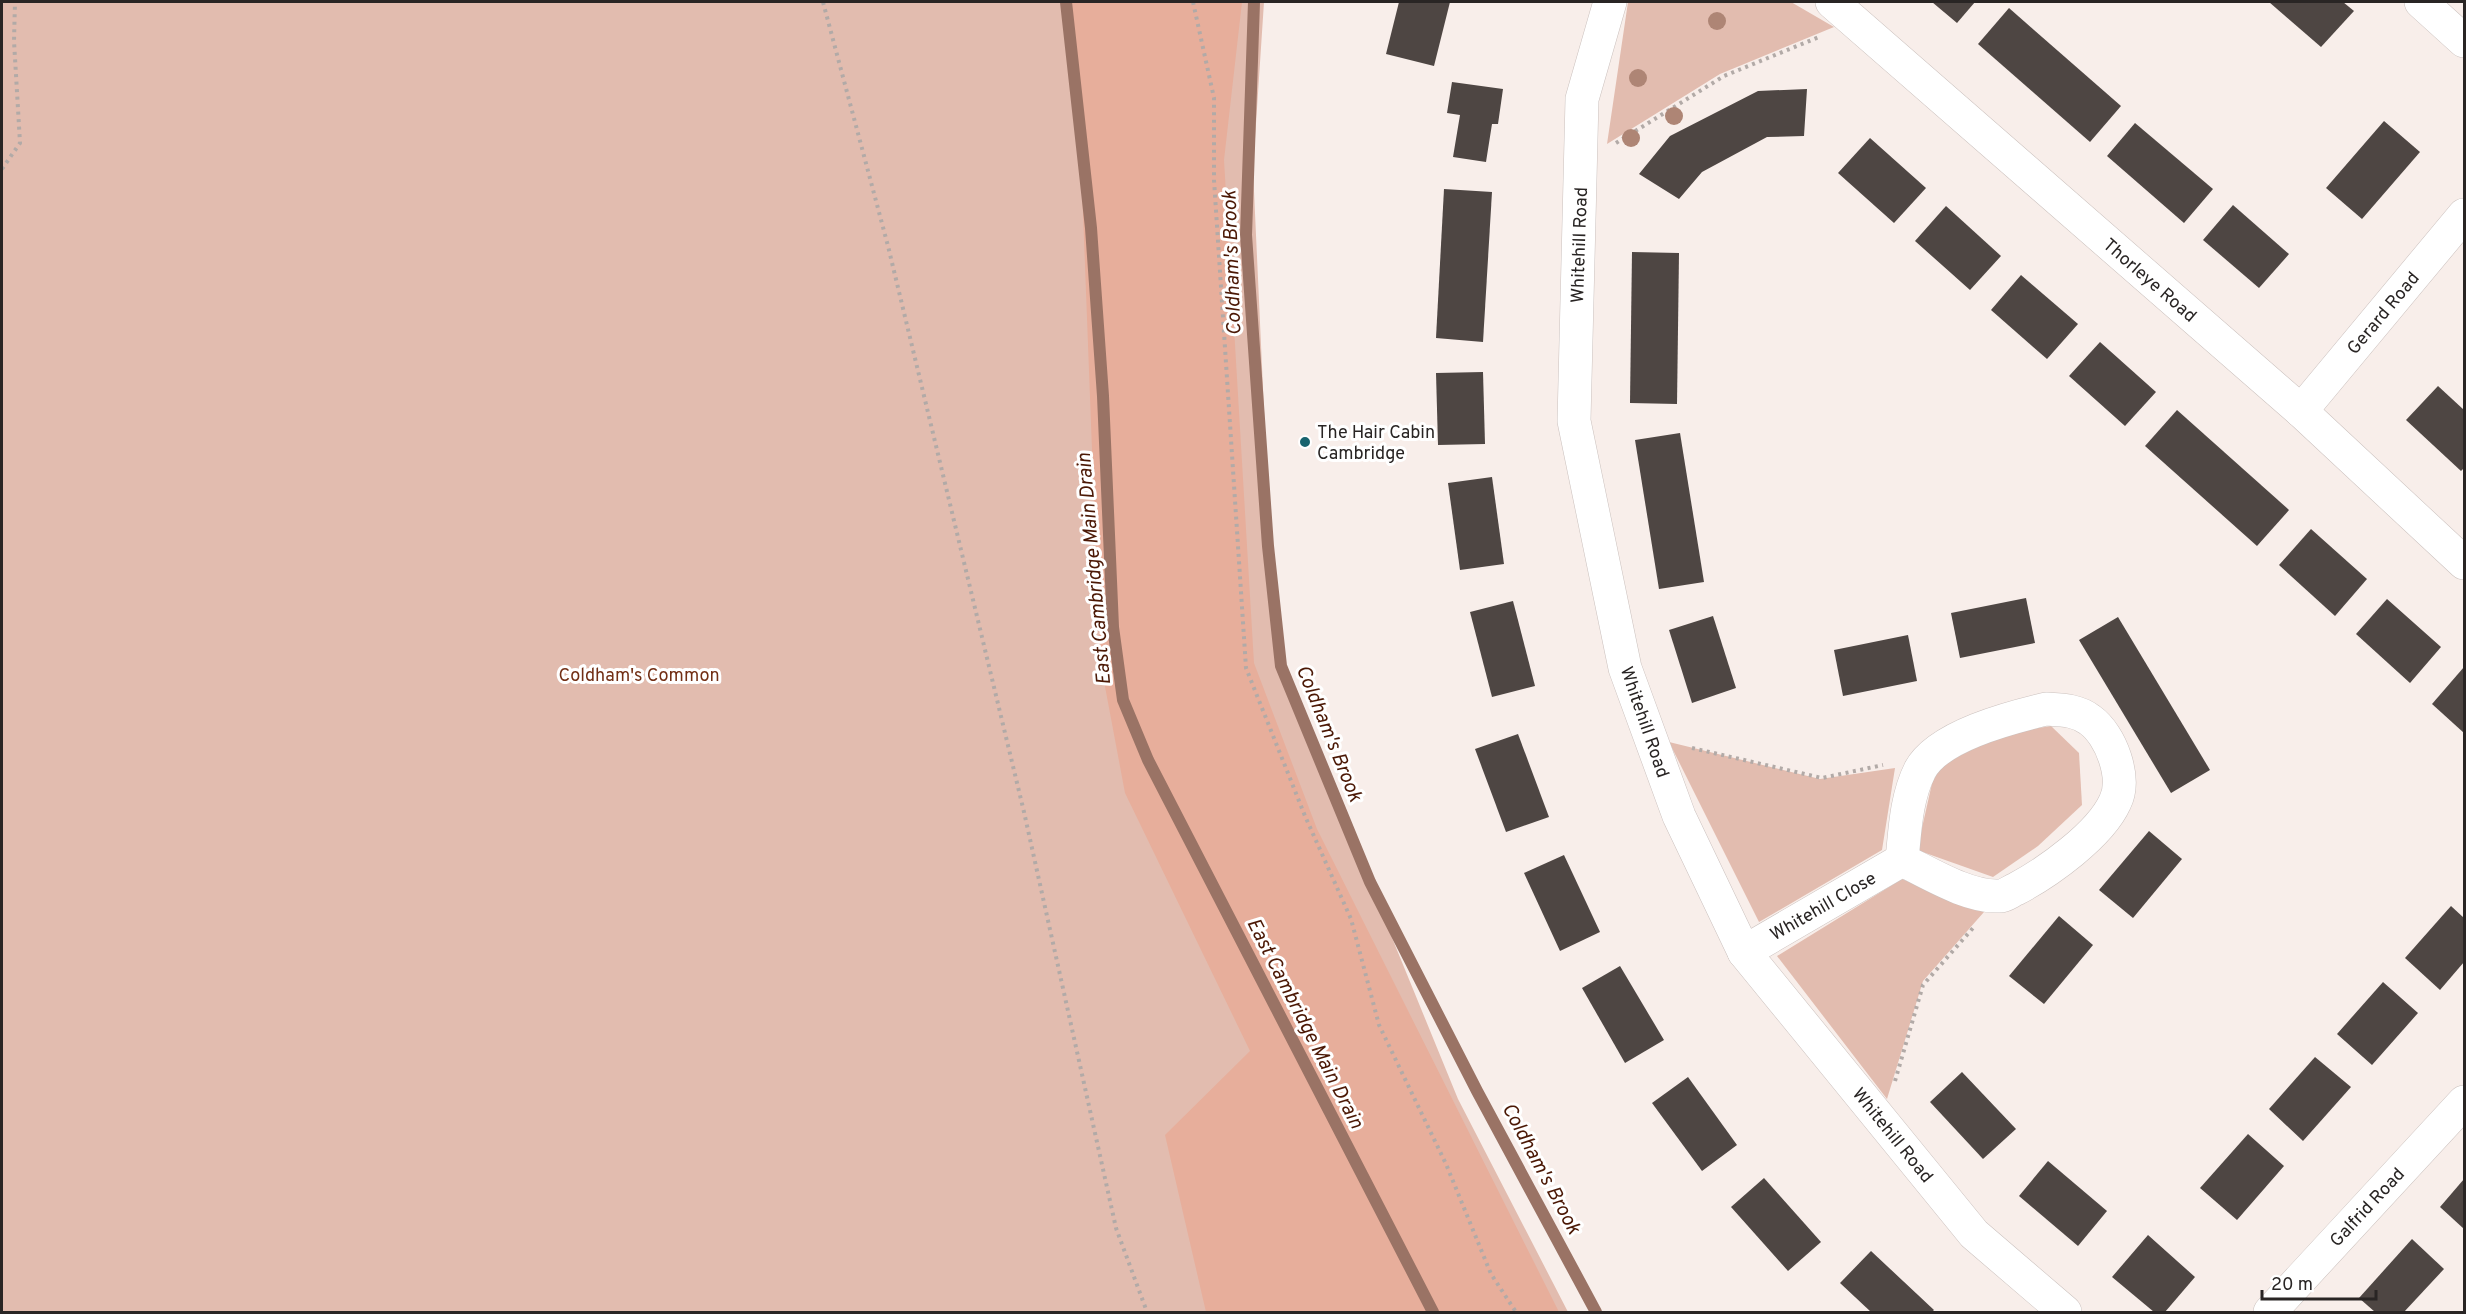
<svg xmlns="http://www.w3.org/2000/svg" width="2466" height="1314" viewBox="0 0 2466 1314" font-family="Overpass,sans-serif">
	<rect width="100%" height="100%" fill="#f8eeea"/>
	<g fill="#e2bcaf">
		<path d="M 2,2 L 1264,2 L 1253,169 L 1275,652 L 1458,1099 L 1568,1312 L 2,1312 Z"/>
		<path d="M 1628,2 L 1791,2 L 1834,27 L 1720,74 L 1607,144 Z"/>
		<path d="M 2051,726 L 2079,753 L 2082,805 L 2038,846 L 1993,877 L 1917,850 L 1935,770 L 1996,735 Z"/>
		<path d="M 1669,742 L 1820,779 L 1895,768 L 1882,850 L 1759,922 Z"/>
		<path d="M 1902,879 L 1984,912 L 1923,981 L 1887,1099 L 1777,956 Z"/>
	</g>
	<path fill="#e7ae9b" d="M 1066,2 L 1242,2 L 1224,160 L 1254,663 L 1317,829 L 1559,1312 L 1206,1312 L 1165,1135 L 1250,1051 L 1125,793 L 1100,660 L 1080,134 Z"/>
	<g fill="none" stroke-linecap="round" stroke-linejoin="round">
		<g stroke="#9a7365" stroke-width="12">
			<path d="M 1066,2 L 1091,228 L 1103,396 L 1113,627 L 1123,700 L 1148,760 L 1433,1312"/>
			<path d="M 1254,2 L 1246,235 L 1268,546 L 1281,666 L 1370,882 L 1477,1091 L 1596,1312"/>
		</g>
	</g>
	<g fill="#4e4643">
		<path d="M 1399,2 L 1450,2 L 1434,66 L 1386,54 Z"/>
		<path d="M 1932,2 L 1975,2 L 1957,23 Z"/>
		<path d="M 2269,2 L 2343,2 L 2354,11 L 2321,47 Z"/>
		<path d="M 2009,8 L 2121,106 L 2090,142 L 1978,44 Z"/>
		<path d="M 1452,82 L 1503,89 L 1498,124 L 1492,124 L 1486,162 L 1453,157 L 1460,115 L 1447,113 Z"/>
		<path d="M 1807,89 L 1804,136 L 1767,137 L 1702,172 L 1679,199 L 1639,174 L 1670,136 L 1758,91 Z"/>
		<path d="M 2384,121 L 2420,152 L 2362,219 L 2326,188 Z"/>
		<path d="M 2135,123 L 2213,189 L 2184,223 L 2107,156 Z"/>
		<path d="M 1870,138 L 1926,188 L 1894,223 L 1838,173 Z"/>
		<path d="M 1444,189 L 1492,192 L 1483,342 L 1436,338 Z"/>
		<path d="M 2233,205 L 2289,254 L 2259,288 L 2203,240 Z"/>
		<path d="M 1946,206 L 2001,256 L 1970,290 L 1915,241 Z"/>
		<path d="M 1632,252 L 1679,253 L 1677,404 L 1630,403 Z"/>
		<path d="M 2021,275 L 2078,324 L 2047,359 L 1991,310 Z"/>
		<path d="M 2100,342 L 2156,392 L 2125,426 L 2069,376 Z"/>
		<path d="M 1483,372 L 1485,444 L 1438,445 L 1436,373 Z"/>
		<path d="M 2438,386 L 2464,410 L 2464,468 L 2461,471 L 2406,420 Z"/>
		<path d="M 2177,410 L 2289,510 L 2257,546 L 2145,446 Z"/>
		<path d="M 1680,433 L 1704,582 L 1659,589 L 1635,440 Z"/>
		<path d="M 1492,477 L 1504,564 L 1460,570 L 1448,483 Z"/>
		<path d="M 2311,529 L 2367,579 L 2335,616 L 2279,565 Z"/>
		<path d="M 2026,598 L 2035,643 L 1960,658 L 1951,613 Z"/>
		<path d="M 2387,599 L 2441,647 L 2410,683 L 2356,634 Z"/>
		<path d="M 1513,601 L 1535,686 L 1492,697 L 1470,612 Z"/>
		<path d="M 1713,616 L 1736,688 L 1692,703 L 1669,630 Z"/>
		<path d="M 2118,617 L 2210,770 L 2171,793 L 2079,640 Z"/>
		<path d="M 1908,635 L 1917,681 L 1843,696 L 1834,650 Z"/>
		<path d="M 2464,667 L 2464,733 L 2432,704 Z"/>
		<path d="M 1518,734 L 1549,817 L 1506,832 L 1475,749 Z"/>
		<path d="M 2149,831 L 2182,859 L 2133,918 L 2099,890 Z"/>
		<path d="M 1564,855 L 1600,932 L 1560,951 L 1524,873 Z"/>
		<path d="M 2451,906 L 2464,918 L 2464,962 L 2440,990 L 2405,958 Z"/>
		<path d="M 2059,916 L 2093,945 L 2044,1004 L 2009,976 Z"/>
		<path d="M 1620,966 L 1664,1040 L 1625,1063 L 1582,988 Z"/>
		<path d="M 2383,982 L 2418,1013 L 2372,1065 L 2337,1034 Z"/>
		<path d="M 2315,1057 L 2351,1087 L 2303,1141 L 2269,1109 Z"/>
		<path d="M 1962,1072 L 2016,1129 L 1983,1159 L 1930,1102 Z"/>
		<path d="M 1688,1077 L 1737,1145 L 1702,1171 L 1652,1103 Z"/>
		<path d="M 2248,1134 L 2284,1166 L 2237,1220 L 2200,1188 Z"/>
		<path d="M 2048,1161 L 2107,1211 L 2078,1246 L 2019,1196 Z"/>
		<path d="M 1764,1178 L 1821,1242 L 1788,1271 L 1731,1207 Z"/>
		<path d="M 2464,1179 L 2464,1229 L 2440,1207 Z"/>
		<path d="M 2148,1235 L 2195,1277 L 2165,1312 L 2154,1312 L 2112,1277 Z"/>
		<path d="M 2412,1239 L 2444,1269 L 2404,1312 L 2375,1312 L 2359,1298 Z"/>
		<path d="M 1871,1251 L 1934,1310 L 1932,1312 L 1871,1312 L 1840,1283 Z"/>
	</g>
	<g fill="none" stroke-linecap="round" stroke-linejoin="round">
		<defs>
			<g id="street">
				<path d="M 1610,2 L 1582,99 L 1574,421 L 1625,668 L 1679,816 L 1744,952 L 1974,1234 L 2065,1312"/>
				<path d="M 1832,2 L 2301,411 L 2464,563"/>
				<path d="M 2421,2 L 2464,41"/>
				<path d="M 2301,411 L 2464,215"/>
				<path d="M 2046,709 C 2062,710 2077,710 2090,720 C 2111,735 2127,778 2115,802 C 2100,835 2048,872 2016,889 C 2011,891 2005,896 2000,896 C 1969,898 1929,873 1902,860 C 1905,830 1906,798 1920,770 C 1938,736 2012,717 2046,709 Z"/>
				<path d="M 1744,952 L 1902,860"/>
				<path d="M 2270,1312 L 2464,1102"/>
			</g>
		</defs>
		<use href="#street" stroke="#cbc1be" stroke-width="34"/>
		<g stroke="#b2aaa7" stroke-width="4" stroke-dasharray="3 4.5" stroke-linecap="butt">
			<path d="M 823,2 L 888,246 L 1024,812 L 1116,1228 L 1147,1312"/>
			<path d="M 1193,2 L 1214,98 L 1214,180 L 1246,668 L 1305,816 L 1351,919 L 1379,1025 L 1446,1164 L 1491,1274 L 1516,1312"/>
			<path d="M 1616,143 L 1724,76 L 1819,37"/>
			<path d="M 2,169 L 20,143 L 14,41 L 15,2"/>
			<path d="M 1692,748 L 1822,778 L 1883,765"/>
			<path d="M 1895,1081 L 1923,985 L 1973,928"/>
		</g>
		<use href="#street" stroke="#fff" stroke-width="33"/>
	</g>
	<g fill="#ae8575">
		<circle cx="1717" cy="21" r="9"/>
		<circle cx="1638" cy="78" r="9"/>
		<circle cx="1674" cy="116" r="9"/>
		<circle cx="1631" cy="138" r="9"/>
	</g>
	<circle fill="#18636e" stroke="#fff" stroke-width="2" cx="1305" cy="442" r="6"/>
	<g text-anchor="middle" stroke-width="6" stroke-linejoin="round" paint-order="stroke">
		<g font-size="18" fill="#292524" stroke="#fff">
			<text transform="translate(1579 245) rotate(-88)" y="6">Whitehill Road</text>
			<text transform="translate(2150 280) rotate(41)" y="6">Thorleye Road</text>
			<text transform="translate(2383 313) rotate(-50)" y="6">Gerard Road</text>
			<text transform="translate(1645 722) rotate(71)" y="6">Whitehill Road</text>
			<text transform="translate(1823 906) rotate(-30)" y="6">Whitehill Close</text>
			<text transform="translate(1893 1135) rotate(51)" y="6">Whitehill Road</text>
			<text transform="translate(2367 1207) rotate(-47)" y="6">Galfrid Road</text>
		</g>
		<g font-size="18" fill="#292524" stroke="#fff" text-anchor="start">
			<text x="1317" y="438">The Hair Cabin<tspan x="1317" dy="21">Cambridge</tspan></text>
		</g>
		<g font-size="18" fill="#722f15" stroke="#fff">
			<text x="639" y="681">Coldham's Common</text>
		</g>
		<g font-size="20" font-style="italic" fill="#4b1805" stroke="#fff">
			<text transform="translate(1231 263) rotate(-92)" y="7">Coldham's Brook</text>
			<text transform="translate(1093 569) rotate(-95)" y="7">East Cambridge Main Drain</text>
			<text transform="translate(1330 733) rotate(68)" y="7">Coldham's Brook</text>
			<text transform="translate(1306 1023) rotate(63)" y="7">East Cambridge Main Drain</text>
			<text transform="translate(1542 1168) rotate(62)" y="7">Coldham's Brook</text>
		</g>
	</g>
	<rect width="2466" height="1314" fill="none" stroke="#292524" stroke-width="6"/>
	<path d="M2262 1290v9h114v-9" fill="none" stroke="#292524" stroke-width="3"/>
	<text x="2271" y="1290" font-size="18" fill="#292524" stroke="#ffffff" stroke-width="4.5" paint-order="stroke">20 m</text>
</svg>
